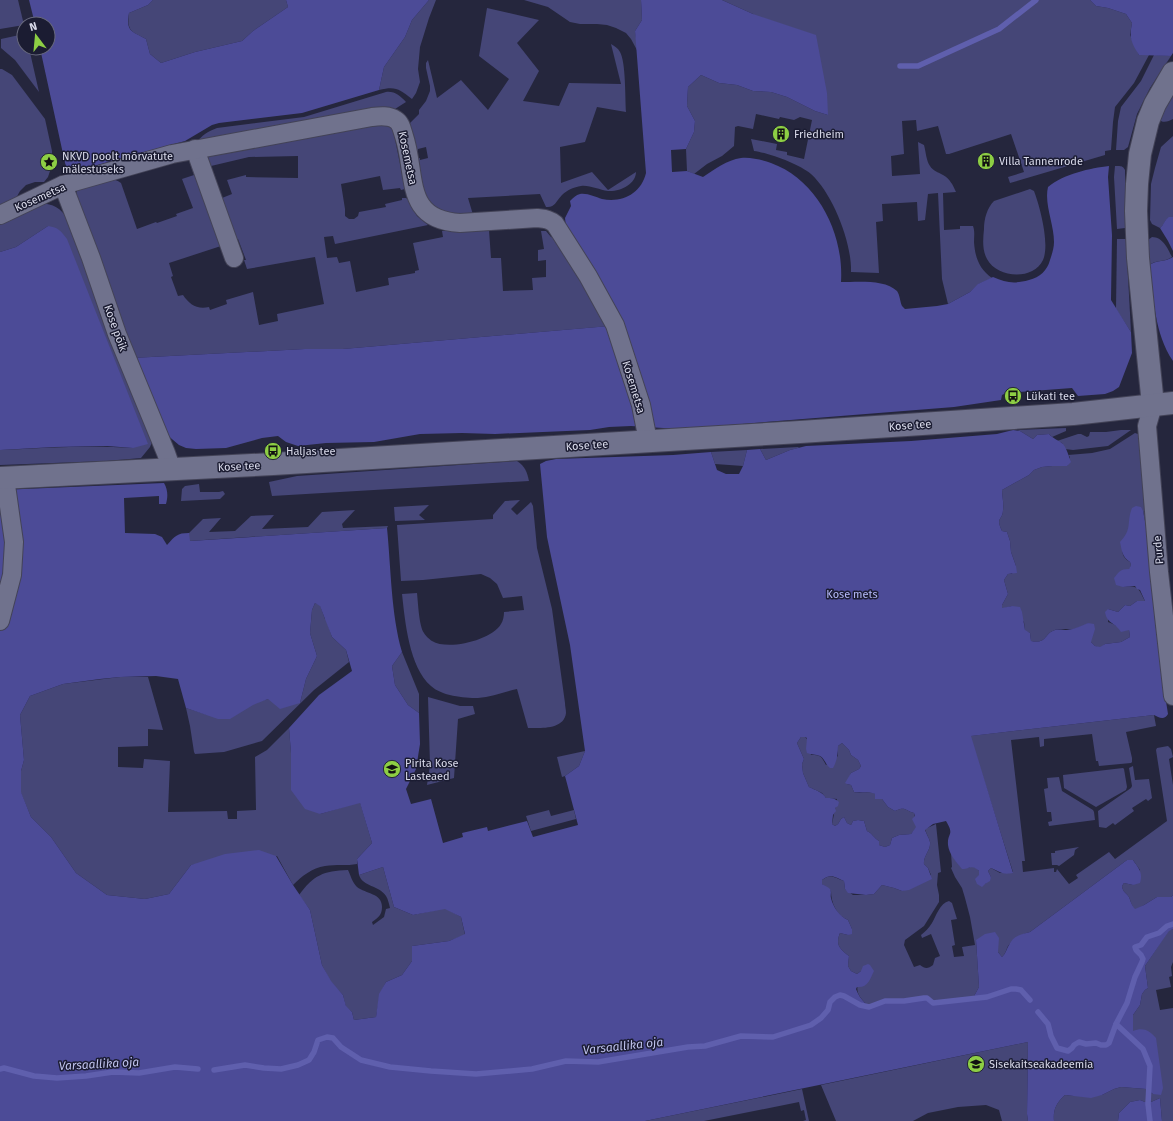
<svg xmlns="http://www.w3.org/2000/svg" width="1173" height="1121" viewBox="0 0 1173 1121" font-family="'Fira Sans',sans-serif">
	<rect width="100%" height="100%" fill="#25263d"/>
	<g fill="#454677" fill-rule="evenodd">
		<path d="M 0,0 L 18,0 L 24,25 L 0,29 Z"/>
		<path d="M 153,0 L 286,0 L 288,7 L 253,31 L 242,41 L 195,52 L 161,63 L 150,54 L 146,39 C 131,31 127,32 129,13 L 148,5 Z"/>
		<path d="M 429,0 L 436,0 L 429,18 L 420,47 L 418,69 L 420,82 L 416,93 L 412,99 C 399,89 396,86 379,90 L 384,67 L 405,37 L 412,20 Z"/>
		<path d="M 524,0 L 641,0 L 642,20 L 635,31 L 638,52 L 631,39 L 626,33 L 616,28 L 607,25 L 597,24 L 580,24 L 570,22 L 548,7 Z"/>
		<path d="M 722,0 L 1090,0 L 1096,6 L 1108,8 L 1126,14 L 1132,23 L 1130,35 L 1139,55 L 1149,55 L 1134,83 L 1115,107 L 1113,122 L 1111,150 L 1105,151 L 1105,155 L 1010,183 L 1008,177 L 1024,172 L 1011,134 L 949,154 L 946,154 L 938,126 L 917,131 L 916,120 L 902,121 L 904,154 L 891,156 L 892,176 L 920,174 L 918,142 L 924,145 C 926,152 926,160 930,166 C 933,171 938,172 943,175 C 950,179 953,185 956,192 L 943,193 L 944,230 L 960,229 L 960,226 L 973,226 C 975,231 974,237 974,242 C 975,257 979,269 992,278 L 979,284 L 970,292 L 948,304 L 942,279 L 938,193 L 928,194 L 925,220 L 918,221 L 917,202 L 882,204 L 883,221 L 876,222 L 879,273 L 851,272 C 852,243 833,194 811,174 C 799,164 769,153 754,151 L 751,139 L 777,144 L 776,150 L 787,152 L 787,155 L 804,159 L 812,120 L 800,117 L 794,120 L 780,117 L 779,119 L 756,114 L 753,129 L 738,126 L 735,127 L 734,146 L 722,156 L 707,164 L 694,174 L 687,171 L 686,149 L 694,132 L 695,121 L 687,106 L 688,87 L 701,75 L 719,83 L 737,85 L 753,91 L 771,92 L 787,97 L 815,111 L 828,115 L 753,14 Z"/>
		<path d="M 487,8 L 539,20 L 517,43 L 539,71 L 523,101 L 559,106 L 569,83 L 621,84 L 611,44 C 614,46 618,48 620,52 C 626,62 625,99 626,112 L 597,107 L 585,142 L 560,147 L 561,183 L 592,172 L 608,190 L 636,172 C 636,184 620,192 608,191 C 599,190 590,185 581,186 C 574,187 567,190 562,195 C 556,201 555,208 546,207 L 540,194 L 468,198 L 474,218 L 461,220 L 428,205 L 415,159 L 420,158 L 420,160 L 428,158 L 426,147 L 418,149 L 418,152 L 416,152 L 410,123 L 419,114 L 419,110 L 426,101 L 430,91 L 430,86 L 426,68 L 426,63 L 428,60 L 437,98 L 461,80 L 488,110 L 509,79 L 479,56 Z"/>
		<path d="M 24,34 L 24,48 L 29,48 L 39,92 L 15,60 L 1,48 L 1,39 Z"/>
		<path d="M 1154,55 L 1171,56 L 1150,88 L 1137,114 L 1128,147 L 1124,150 L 1116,150 L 1118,121 L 1121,107 L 1141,81 Z"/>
		<path d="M 0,69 L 2,69 L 12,75 L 45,119 L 52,151 L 52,165 L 48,177 L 44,182 L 35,182 L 26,185 L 20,191 L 15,200 L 0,208 Z"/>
		<path d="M 386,92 C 395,91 400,96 406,102 L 395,109 L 196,144 C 201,135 209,131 217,128 L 304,117 Z"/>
		<path d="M 1173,92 L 1173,119 C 1169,121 1165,123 1161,121 L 1161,118 Z"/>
		<path d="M 392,124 L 405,189 L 401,190 L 400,188 L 383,190 L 380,176 L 341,184 L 345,209 L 345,216 L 349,219 L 354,219 L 358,216 L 359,212 L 386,207 L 385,204 L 402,200 L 402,198 L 406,198 L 409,200 L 417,216 L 428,225 L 335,244 L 333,236 L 324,237 L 327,258 L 337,257 L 339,263 L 350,261 L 356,292 L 389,285 L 388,278 L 415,273 L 415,271 L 419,270 L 413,243 L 443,237 L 442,231 L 489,230 L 491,258 L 501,258 L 503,291 L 533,290 L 532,278 L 546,277 L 546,260 L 538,261 L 538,250 L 544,249 L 541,231 L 546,231 L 551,237 L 555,238 L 610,326 L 343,349 L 305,349 L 132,358 L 75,196 L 77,191 L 79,188 C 92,184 109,174 121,183 L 137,229 L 156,222 L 157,223 L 177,216 L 176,214 L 193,208 L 182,179 L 194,175 L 189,160 L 191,160 L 221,246 L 169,263 L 173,276 L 171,277 L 178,296 L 183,295 C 189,304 197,310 209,307 L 210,310 L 227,304 L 226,300 L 253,292 L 259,325 L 278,321 L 277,314 L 324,304 L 315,257 L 247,269 L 244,260 L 246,260 L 238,239 L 235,239 L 203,155 L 339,128 ZM 298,156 L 298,178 L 246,177 L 246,175 L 227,180 L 232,194 L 222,198 L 211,166 L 249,157 Z"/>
		<path d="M 1173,136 L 1173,217 C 1163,218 1166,224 1160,228 L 1152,224 L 1150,220 L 1151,184 L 1155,168 L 1161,147 Z"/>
		<path d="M 1115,166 C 1119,166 1123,165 1125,170 L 1125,228 L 1117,229 L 1114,177 Z"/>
		<path d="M 1030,189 L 1034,191 C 1040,207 1050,244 1043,260 C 1033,281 997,278 987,259 C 982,250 983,239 984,229 C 984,219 987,208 994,201 Z"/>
		<path d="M 40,203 C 54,204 60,208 68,219 L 152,442 L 150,447 L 141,458 L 107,461 L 0,465 L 0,450 C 44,448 89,445 133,448 L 48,226 L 16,247 L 0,252 L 0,221 Z"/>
		<path d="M 1152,237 C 1163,237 1168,249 1172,257 C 1165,262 1156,260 1149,265 L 1148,240 Z"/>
		<path d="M 1117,239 L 1126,239 L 1131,332 L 1116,309 Z"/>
		<path d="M 1066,428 L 1066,431 L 1052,437 L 1049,434 L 1037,435 L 1033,439 L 1020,431 L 1017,430 Z"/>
		<path d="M 1121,430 L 1131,430 L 1108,446 L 1073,450 L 1065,449 L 1062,443 L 1057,441 L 1078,434 L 1081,434 L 1087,437 L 1089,436 L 1090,432 L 1106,432 Z"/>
		<path d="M 1135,433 L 1138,434 L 1142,443 L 1150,546 L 1143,511 L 1130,515 C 1130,520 1130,525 1128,531 C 1125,543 1116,554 1130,562 L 1131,565 L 1123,587 C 1139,585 1138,588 1145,601 L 1137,601 L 1130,606 L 1125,605 L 1118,612 L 1108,609 L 1108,622 C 1115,624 1121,630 1129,630 L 1130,637 L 1121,642 L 1105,644 L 1100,648 L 1095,646 L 1091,642 L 1089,623 C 1084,625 1079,628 1074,629 C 1068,630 1059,628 1055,630 C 1043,634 1048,644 1031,641 L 1030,633 L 1025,631 L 1024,622 L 1012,606 L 1002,609 L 1002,605 L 1008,594 L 1004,580 L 1008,574 L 1012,574 L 1016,566 L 1011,552 L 1010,541 L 1007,532 L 1002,531 C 995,517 1003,520 1003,510 C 1004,503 1002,496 1002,490 L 1029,475 L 1034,470 L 1042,467 L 1052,466 L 1067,466 L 1070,457 L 1068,455 L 1092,453 L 1110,449 Z"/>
		<path d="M 798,447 L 799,448 L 790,450 L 766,460 L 760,449 Z"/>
		<path d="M 747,450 L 743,466 L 715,464 L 711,452 Z"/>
		<path d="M 517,461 C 525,466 527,472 529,481 L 272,496 L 269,482 L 297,476 Z"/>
		<path d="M 199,484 L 200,492 L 219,492 L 223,491 L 225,494 L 220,499 L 181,501 L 182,489 L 185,486 Z"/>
		<path d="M 520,500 L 511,509 L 517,515 L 531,502 L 533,506 L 537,548 L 552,609 L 565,703 C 565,706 566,710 566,713 C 564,730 540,728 528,728 L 517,689 C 504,692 491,697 478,698 C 463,698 442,696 431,686 C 409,667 405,621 402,594 L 417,593 C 418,602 419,626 424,633 C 425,635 430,640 432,641 C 448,651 492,640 501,624 C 503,621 504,616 504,612 L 524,610 L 522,596 L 503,598 L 497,584 L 490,578 L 481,574 L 423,580 L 401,581 L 397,525 L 493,519 L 493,515 L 505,501 Z"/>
		<path d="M 429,505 L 419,515 L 425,520 L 395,521 L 394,507 Z"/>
		<path d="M 355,510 L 342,524 L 343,528 L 388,526 L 387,528 L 189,541 L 189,533 L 203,519 L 221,518 L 209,532 L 235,531 L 251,516 L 274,515 L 262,529 L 308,527 L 322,512 Z"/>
		<path d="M 315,603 L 320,605 L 325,619 L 326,619 L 332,637 L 346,650 L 349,662 L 314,690 L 262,741 L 224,752 L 195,754 L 194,752 L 190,726 L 186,708 L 208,715 L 268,699 L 300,703 L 306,679 L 317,656 L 310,633 L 312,610 Z"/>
		<path d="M 402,652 L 419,694 L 419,713 L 408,705 L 395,685 L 392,666 Z"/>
		<path d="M 120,677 L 148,677 L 163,730 L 148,729 L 148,746 L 118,747 L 118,767 L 143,768 L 144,759 L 170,761 L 168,812 L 227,811 L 228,819 L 237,819 L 237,811 L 256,810 L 255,757 L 267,750 L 289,728 L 291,753 L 320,814 L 360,802 L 372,843 L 357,859 L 357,864 C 347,866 336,864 325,866 C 312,868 302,876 293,885 L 277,856 L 191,865 L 169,894 L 145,899 L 107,895 L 76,873 L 51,837 L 31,817 L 21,793 L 21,771 L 24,760 L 20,715 L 30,696 L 63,684 Z"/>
		<path d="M 428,697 L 460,706 L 473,706 L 475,714 L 458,719 L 454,778 L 427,785 L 430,765 Z"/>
		<path d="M 1154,715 L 1156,726 L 1126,732 L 1132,758 L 1132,762 L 1131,763 L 1099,766 L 1098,761 L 1096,761 L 1092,734 L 1044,739 L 1044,746 L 1040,747 L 1039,737 L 1011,740 L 1025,861 L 1022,861 L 1023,872 L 1054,868 L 1054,872 L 1056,872 L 1057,869 L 1069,884 L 1078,878 L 1076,875 L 1109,852 L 1115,859 L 1167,821 L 1156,750 L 1157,748 L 1168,746 L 1171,749 L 1173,757 L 1169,759 L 1173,785 L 1173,895 L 1171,897 L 1157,897 L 1144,905 L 1135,910 C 1131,904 1131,902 1129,897 C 1126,892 1123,893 1122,886 L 1124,883 L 1133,885 L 1140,870 L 1133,860 L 1127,860 L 1030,932 C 1022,934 1013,939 1008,946 C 1006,950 1006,953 1002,957 L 998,952 L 976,940 L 979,987 L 973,998 L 933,1003 L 929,999 L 924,998 L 904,1001 L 885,1001 L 869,1007 C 854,992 856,991 861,971 L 857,974 L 851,971 L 848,966 L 849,956 C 840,949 835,945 840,933 L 848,935 L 852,929 L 848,920 C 837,916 831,903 831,891 L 822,884 L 822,880 C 831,873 835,878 844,881 L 845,889 L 853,895 L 866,895 L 874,894 L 882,885 L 894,888 L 902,891 L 931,875 L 928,868 L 924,864 C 923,856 931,850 930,842 C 929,838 926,833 925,829 L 936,824 L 941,872 L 938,873 L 937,885 L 939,895 L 939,902 L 924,926 L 905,940 L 904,945 L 914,967 L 920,965 C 925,969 928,969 933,965 L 935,958 L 940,956 L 931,934 L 922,938 L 921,935 C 925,932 929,928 932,923 C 936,916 940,903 949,901 L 952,903 L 957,919 L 951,920 L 955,945 L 952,946 L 954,957 L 964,956 L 962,947 L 975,945 L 970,917 L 965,898 L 962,888 L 955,877 L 951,868 L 952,867 L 951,853 L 953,855 C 955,862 957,861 960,866 L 969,868 L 971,866 L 976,868 L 979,871 L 979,875 L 985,884 L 991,877 L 988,871 L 991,868 L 1000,873 L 1013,872 L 970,736 Z"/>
		<path d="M 801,737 L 805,737 L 807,739 L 811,755 C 821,755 821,756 826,765 L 838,756 L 838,746 L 842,743 L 849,750 L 851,755 L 858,760 L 861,766 L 859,769 L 851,773 L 847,784 L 851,785 L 854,792 C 861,795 868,790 875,794 L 875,799 L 882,799 L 888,807 L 895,811 C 906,806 905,811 914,813 L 917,827 L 911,834 L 899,835 L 892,838 L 890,845 L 885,847 L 879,845 L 879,841 C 874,838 872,833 867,831 L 864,821 L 858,820 L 853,821 L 851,825 L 847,823 L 844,817 L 841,819 L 838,824 L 835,826 L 832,824 C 834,815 835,808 837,799 L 826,798 L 822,793 L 809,787 L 803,773 L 802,764 L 804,759 L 797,743 Z"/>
		<path d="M 585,751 L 579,766 L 565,776 L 562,777 L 557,757 Z"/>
		<path d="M 1133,766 L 1135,780 L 1149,779 L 1152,798 L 1148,801 L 1146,799 L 1132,808 L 1134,811 L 1115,825 L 1113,823 L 1106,828 L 1099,827 L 1098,811 L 1131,788 L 1132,786 L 1129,768 Z"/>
		<path d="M 1123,768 L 1124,769 L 1127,787 L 1126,790 L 1096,807 L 1064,788 L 1063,775 Z"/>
		<path d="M 1059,777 L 1062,791 L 1093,810 L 1094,812 L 1095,820 L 1049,826 L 1048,822 L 1052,821 L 1051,812 L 1047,812 L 1044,789 L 1048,788 L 1047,778 Z"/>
		<path d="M 549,810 L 551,816 L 574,810 L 576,819 L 531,831 L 526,816 Z"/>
		<path d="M 1079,847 L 1075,850 L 1074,855 L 1059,866 L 1057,865 L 1052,865 L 1051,853 L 1055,853 L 1055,851 Z"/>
		<path d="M 383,867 L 394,907 L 413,915 L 445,908 L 461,917 L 465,935 L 449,941 L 412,946 L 412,961 L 402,975 L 386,982 L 380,994 L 376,1017 L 354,1020 L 352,1012 L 346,1007 L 343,995 L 330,981 L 322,965 L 310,910 L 299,895 C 314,875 323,871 348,870 C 351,876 352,882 357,887 C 366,894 382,893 382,907 C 382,915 378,918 372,922 L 373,925 L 384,917 L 386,909 L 390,908 C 389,904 388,899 386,896 C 379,885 363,887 359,875 Z"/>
		<path d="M 1173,929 L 1173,962 L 1171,967 L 1172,976 L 1169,977 L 1171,987 L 1156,990 L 1160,1010 L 1173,1008 L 1173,1121 L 1162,1121 L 1160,1098 L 1151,1102 L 1145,1102 L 1140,1100 L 1130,1102 L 1119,1113 L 1118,1121 L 1054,1121 C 1053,1110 1056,1103 1065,1095 L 1074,1096 L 1102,1095 L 1114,1089 L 1121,1087 L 1146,1089 L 1153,1094 L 1133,1031 L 1133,1015 L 1140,1005 L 1142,994 L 1145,990 L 1148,988 L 1145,966 L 1169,930 Z"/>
		<path d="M 1028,1042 L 1027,1114 L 1028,1121 L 1002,1121 L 999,1110 L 986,1105 L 958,1107 L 928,1113 L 913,1121 L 836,1121 L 821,1085 Z"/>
		<path d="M 802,1089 L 809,1121 L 803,1121 L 806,1120 L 804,1110 L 801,1111 L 799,1102 L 704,1121 L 645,1121 Z"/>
	</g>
	<g fill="#4c4b97" fill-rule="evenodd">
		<path d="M 29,0 L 153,0 L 148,5 L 129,13 C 126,32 131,31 146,39 L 150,54 L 161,63 L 195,52 L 242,41 L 253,31 L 288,7 L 286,0 L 429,0 L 412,20 L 405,37 L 384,67 L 379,90 L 302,113 L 219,123 L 212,125 L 185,141 L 72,172 L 68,171 L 65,163 L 40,48 L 48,48 L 48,24 L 35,24 Z"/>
		<path d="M 641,0 L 722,0 L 753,14 L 816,35 L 827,93 L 828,115 L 815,111 L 787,97 L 771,92 L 753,91 L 737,85 L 719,83 L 701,75 L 688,87 L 687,106 L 695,121 L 694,132 L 686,149 L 671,150 L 672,172 L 687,171 L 703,177 C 715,169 727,160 741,158 C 751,157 762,160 771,163 C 818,180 844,234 841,282 C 857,282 885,279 897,291 C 900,295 900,302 902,306 L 905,309 L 937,306 L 948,304 L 970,292 L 978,284 L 993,277 C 1006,283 1015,284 1029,280 C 1040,277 1047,271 1050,260 C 1052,254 1054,248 1054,242 C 1054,224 1044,204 1048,187 C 1063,174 1091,168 1109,166 L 1108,177 L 1112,235 L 1111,300 L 1131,332 L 1132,353 L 1119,387 L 1113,391 L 1105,394 L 1078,396 L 1072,388 L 1006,393 L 1002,395 L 1001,400 L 954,407 L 679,429 L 631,426 L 609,427 L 590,430 L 495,434 L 462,433 L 420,434 L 374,442 L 326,443 L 298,446 L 286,442 L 278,436 L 262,438 L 226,448 L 196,449 L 186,448 L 179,445 L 166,434 L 132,358 L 305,349 L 343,349 L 621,325 L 566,227 L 565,218 L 571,206 L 570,201 C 573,198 576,195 580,194 C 588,193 595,197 602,199 C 622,203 641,194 646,173 L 635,31 L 642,20 Z"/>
		<path d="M 1090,0 L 1173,0 L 1173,53 L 1171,56 L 1139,55 C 1131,42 1129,38 1132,23 L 1126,14 L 1108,8 L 1096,6 Z"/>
		<path d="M 1169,217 L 1173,217 L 1173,251 L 1168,241 L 1160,228 C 1164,225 1164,220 1169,217 Z"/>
		<path d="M 48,226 C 59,228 60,230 67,239 L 148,444 L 133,448 L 107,446 L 55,447 L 0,450 L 0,252 L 16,247 Z"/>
		<path d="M 1173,257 L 1173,361 C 1154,333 1154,298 1149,265 C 1157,260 1165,262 1173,257 Z"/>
		<path d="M 1013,430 L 1020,431 L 1033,439 L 1037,435 L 1049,434 C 1053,439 1059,440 1063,444 C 1067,449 1069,457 1071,462 L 1067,466 L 1052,466 L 1042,467 L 1034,470 L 1029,475 L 1002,490 C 1002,496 1004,503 1003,510 C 1003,520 995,517 1002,531 L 1007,532 L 1010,541 L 1011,552 L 1016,566 L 1017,573 L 1008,574 L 1004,580 L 1008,594 L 1002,605 L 1002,608 L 1012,606 L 1020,607 L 1022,612 L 1025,630 L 1030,633 L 1031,641 C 1048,644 1043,634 1055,630 C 1058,629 1064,630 1067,630 C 1075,629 1081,626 1088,623 L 1094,624 L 1095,629 L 1091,642 L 1095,646 L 1100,647 L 1105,644 L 1121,642 L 1130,637 L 1129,630 L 1121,632 C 1115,622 1107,624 1105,612 L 1108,609 L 1118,612 L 1125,605 L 1130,606 L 1137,601 L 1145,601 L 1140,590 L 1137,589 L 1135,586 L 1123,587 L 1116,585 L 1114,578 C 1119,572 1120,569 1129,569 L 1131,565 L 1130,562 C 1122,557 1122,551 1120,542 C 1133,528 1126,523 1132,508 L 1136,506 L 1141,507 L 1143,511 L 1150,546 L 1155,621 L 1162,676 L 1168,714 C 1165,720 1159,718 1154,715 L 971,736 L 1013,873 C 1002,875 1001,872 991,868 L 988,871 L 991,877 L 990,881 L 985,884 L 982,887 L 977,884 L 975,879 L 979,875 L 979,871 C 971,864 971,869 962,869 C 956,862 949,854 948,845 C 947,832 955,836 946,821 L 933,824 L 925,830 C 926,833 929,838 930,842 C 931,850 923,856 924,864 L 928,868 L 932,879 L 909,890 L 902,891 L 894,888 L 882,885 L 874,894 L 866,895 L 848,893 L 845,889 L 844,881 C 835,877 831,873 822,880 L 822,884 C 824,885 828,887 830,889 C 832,892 830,895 831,898 C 833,907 840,917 848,920 L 852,929 L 852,934 L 848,935 L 840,933 C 835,945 840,949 849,956 L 848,966 L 851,971 L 857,974 L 861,971 L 863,966 L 868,964 L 870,965 L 874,971 C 870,979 868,988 857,987 L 856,989 C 859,997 863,1001 869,1007 L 885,1001 L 904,1001 L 924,998 L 927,998 L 933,1003 L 973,998 L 979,987 L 976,940 L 985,934 L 995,932 L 999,938 L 998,952 L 1002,957 C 1006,953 1006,950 1009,945 C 1013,936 1021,934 1030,932 L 1127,860 L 1133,860 C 1139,869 1143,872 1140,883 L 1133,885 L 1124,883 L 1122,886 C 1123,893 1126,892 1129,897 C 1131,902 1131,904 1135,909 L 1144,905 L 1157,897 L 1171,897 L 1173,895 L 1173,929 L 1169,931 L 1145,966 L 1148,988 L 1145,990 L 1142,994 L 1140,1005 L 1133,1015 L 1133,1031 C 1143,1027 1149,1030 1156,1038 L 1163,1088 L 1161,1095 L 1153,1094 L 1146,1089 L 1121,1087 L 1114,1089 L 1102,1095 L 1091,1098 L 1065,1095 C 1056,1103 1053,1110 1054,1121 L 1028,1121 L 1027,1114 L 1028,1042 L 645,1121 L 0,1121 L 0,490 L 164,483 C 168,490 168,496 166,504 L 159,504 L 159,496 L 124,498 L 125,533 L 155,534 L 162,537 L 167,545 C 175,536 177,533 189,533 L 190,541 L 387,528 C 391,568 391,614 402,652 L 392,666 L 395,685 L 408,705 L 419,713 L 420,744 L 416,769 L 406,789 L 411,804 L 431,799 L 443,843 L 463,837 L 462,833 L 487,827 L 488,831 L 527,821 L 533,837 L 578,825 L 565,776 L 579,766 L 585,751 L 570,645 L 551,556 L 547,537 L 540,464 L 546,461 L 556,459 L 673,455 L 711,452 L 717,470 L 726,474 L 739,474 L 743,466 L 747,450 L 760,449 L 766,460 L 790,450 L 806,446 L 911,441 L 997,434 ZM 315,603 L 320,606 L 332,637 L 346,650 L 352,671 L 319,695 L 289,728 L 291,753 L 291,790 L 305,809 L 320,814 L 360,803 L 372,843 L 357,859 L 359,875 L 383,867 L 394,907 L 413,915 L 445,909 L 461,917 L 465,934 L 449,941 L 412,946 L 412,961 L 402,975 L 386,982 L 379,994 L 376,1017 L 354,1020 L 352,1012 L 346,1006 L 343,995 L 331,981 L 322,965 L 310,910 L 293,885 L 276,856 L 259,850 L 225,854 L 191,865 L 169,894 L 145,899 L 107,895 L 76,873 L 51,837 L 31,817 L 21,792 L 21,771 L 24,760 L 20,715 L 30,696 L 63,684 L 100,679 L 120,677 L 156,676 L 178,679 L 186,708 L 218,719 L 230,719 L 253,705 L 268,699 L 280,709 L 300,703 L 306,679 L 317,656 L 310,633 L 312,610 ZM 801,737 L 805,737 L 807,738 L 806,749 L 807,753 C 811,755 816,754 820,756 C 824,758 826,765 830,768 L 833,768 C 837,761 838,754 838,746 L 842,743 L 849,750 L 851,755 L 858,760 L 861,766 L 859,769 L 851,773 L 845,783 L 847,784 L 851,785 L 854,792 C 861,794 868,790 875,794 L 875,799 L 882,799 L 888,807 L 895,811 C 906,806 905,811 914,813 L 915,816 L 912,819 L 916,827 L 911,834 L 899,835 L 892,838 L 890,845 L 885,847 L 879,845 L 879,841 C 874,838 872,833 867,831 L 864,821 L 858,820 L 853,821 L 851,825 L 847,823 L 844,817 L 841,819 L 838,824 L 835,826 L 832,824 L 833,815 L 836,811 L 835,808 L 838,806 L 839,802 C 835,798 831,798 826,798 C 823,792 815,790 809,787 L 803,773 L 802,764 L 804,759 L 797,743 Z"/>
		<path d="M 1160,1098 L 1162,1121 L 1118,1121 L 1119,1113 L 1130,1102 L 1140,1100 L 1145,1102 L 1151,1102 Z"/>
	</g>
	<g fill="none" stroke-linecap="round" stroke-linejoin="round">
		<g stroke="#5f5fad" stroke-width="5.5">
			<path d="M 900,66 L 918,66 L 999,29 L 1036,0"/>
			<path d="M 1038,1012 L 1048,1024 L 1051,1036 L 1057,1048 L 1068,1051 L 1072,1048 L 1074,1045 L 1079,1042 L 1086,1044 L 1096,1043 L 1101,1045 L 1106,1045 L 1109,1043 L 1116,1024 L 1127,1003 L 1135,977 L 1142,962 L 1143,959 L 1141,955 L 1136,950 L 1135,947 L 1141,945 L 1147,937 L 1159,933 L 1167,926 L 1173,924"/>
			<path d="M 1116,1024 L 1143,1049 L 1150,1066 L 1148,1104 L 1150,1121"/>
			<path d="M 0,1069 L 4,1068 L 34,1076 L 57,1078 L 86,1076 L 113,1072 L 139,1073 L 175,1067 L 198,1069"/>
			<path d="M 214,1070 L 245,1065 L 264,1068 L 281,1069 L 298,1065 L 309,1060 L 314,1052 L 318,1040 L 327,1037 L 333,1038 L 341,1047 L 361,1060 L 390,1067 L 431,1071 L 476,1074 L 532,1069 L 566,1061 L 598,1062 L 688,1047 L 705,1046 L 741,1036 L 773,1037 L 811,1025 L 821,1018 L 828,1010 L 830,1002 L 835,997 L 840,995 L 844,996 L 860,1005 L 869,1007 L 885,1001 L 904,1001 L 924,998 L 927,998 L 933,1003 L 987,997 L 1011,989 L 1016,989 L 1021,990 L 1030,1000"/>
		</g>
		<defs>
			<g id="minor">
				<path d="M 195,149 L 234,258"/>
				<path d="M 63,185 L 91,258 L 117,334 L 166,453 L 172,470"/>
				<path d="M 0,215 L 63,185 L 172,154 L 372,117 C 380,116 389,115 396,120 C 401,123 402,130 404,136 C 417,175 403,220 460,223 L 537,218 C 545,219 549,219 555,224 L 588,276 L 615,325 L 641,405 L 648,441"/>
				<path d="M 1153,405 L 1147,426 L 1159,572 L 1173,696"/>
				<path d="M 0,621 L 12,575 L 14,542 L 5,478"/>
			</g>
			<g id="secondary">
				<path d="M 1153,405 L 1138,258 L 1136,211 L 1137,184 L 1140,154 L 1148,121 L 1155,104 L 1173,73"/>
				<path d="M 0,478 L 273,464 L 800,432 L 1073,414 L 1173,403"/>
			</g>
		</defs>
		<use href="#minor" stroke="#434357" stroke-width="20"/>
		<use href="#secondary" stroke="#434357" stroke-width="24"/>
		<use href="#minor" stroke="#70728d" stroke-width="18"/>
		<use href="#secondary" stroke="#70728d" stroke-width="22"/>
	</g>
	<defs>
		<symbol id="building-disc" viewBox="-11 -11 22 22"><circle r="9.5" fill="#8dce44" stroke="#1b1c32"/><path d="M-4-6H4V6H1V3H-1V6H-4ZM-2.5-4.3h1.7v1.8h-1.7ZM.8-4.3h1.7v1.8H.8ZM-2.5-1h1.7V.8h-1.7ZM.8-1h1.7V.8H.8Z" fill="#111"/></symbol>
		<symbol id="sight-disc" viewBox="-11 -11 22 22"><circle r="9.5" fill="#8dce44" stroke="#1b1c32"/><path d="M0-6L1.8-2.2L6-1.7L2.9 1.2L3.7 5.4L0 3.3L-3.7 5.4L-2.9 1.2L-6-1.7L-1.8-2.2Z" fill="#111"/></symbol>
		<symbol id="bus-disc" viewBox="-11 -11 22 22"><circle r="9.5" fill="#8dce44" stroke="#1b1c32"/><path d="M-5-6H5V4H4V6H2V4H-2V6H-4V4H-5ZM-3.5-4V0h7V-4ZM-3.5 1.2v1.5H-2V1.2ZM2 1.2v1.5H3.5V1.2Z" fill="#111"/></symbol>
		<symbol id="school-disc" viewBox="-11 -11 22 22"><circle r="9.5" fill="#8dce44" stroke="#1b1c32"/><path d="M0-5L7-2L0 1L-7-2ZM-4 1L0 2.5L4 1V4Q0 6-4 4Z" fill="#111"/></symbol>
		<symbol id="university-disc" viewBox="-11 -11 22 22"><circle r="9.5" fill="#8dce44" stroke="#1b1c32"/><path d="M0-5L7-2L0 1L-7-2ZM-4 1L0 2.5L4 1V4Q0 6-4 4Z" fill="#111"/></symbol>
	</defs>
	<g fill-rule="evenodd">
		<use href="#building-disc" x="771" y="124" width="20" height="20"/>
		<use href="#building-disc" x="976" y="151" width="20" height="20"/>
		<use href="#sight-disc" x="39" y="152" width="20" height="20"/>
		<use href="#bus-disc" x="1003" y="386" width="20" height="20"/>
		<use href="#bus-disc" x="263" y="441" width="20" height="20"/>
		<use href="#school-disc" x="382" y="759" width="20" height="20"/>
		<use href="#university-disc" x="966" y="1054" width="20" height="20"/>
	</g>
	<g text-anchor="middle" stroke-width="3" stroke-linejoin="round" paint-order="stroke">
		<g font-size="11" fill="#d9daea" stroke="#1b1c32" text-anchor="start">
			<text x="794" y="138">Friedheim</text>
			<text x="62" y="160">NKVD poolt mõrvatute<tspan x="62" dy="13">mälestuseks</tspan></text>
			<text x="999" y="165">Villa Tannenrode</text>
			<text x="1026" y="400">Lükati tee</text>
			<text x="286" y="455">Haljas tee</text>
			<text x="405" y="767">Pirita Kose<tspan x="405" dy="13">Lasteaed</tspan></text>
			<text x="989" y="1068">Sisekaitseakadeemia</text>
		</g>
		<g font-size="11" fill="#d9daea" stroke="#1b1c32">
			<text transform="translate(408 158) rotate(78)" y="4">Kosemetsa</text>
			<text transform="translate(40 197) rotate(-24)" y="4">Kosemetsa</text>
			<text transform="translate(116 328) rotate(70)" y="4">Kose põik</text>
			<text transform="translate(634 387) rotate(73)" y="4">Kosemetsa</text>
			<text transform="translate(910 425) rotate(-4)" y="4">Kose tee</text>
			<text transform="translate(587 445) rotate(-4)" y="4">Kose tee</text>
			<text transform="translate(239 466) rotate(-3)" y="4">Kose tee</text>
			<text transform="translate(1158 550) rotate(-95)" y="4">Purde</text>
		</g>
		<g font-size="11" fill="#b6bafa" stroke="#1b1c32">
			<text x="852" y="598">Kose mets</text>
		</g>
		<g font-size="12" font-style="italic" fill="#bfc2ed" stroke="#1b1c32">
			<text transform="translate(623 1046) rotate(-6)" y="4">Varsaallika oja</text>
			<text transform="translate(99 1064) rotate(-3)" y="4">Varsaallika oja</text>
		</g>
	</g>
	<g transform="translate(36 36) rotate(344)"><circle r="19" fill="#1b1c32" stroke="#67687c"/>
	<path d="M0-3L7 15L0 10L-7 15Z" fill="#8dce44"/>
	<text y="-6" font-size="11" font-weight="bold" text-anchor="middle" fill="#d9daea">N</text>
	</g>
</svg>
